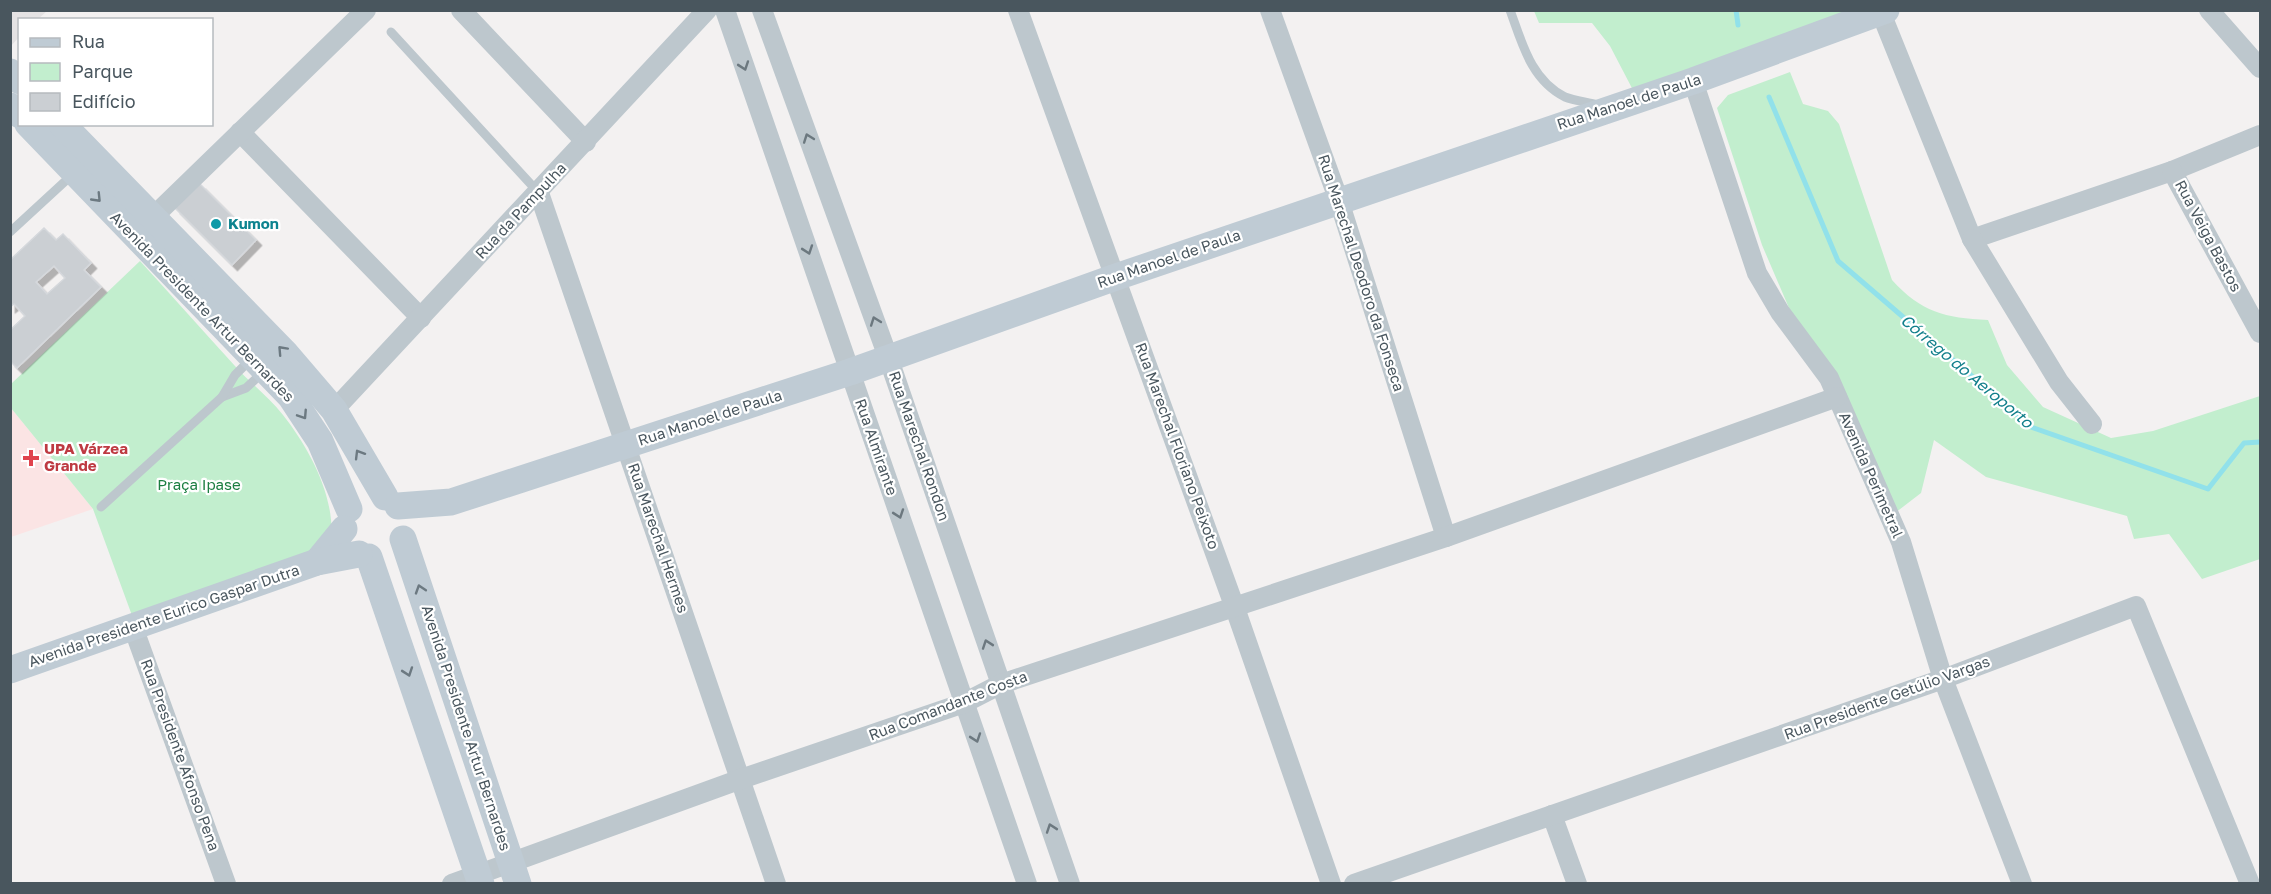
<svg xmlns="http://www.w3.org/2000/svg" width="2271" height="894" viewBox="0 0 2271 894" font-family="'Golos Text',sans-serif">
	<defs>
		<filter id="shadow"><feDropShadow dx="5.5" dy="5.5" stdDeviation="0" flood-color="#0004"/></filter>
	</defs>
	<rect width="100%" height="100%" fill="#f3f1f1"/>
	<path fill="#e4e2e3" d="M 11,10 L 47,10 L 47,11 L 38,19 L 20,20 L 19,37 L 11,46 Z"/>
	<path fill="#fbe4e4" d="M 11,408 L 93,509 L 11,537 Z"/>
	<g fill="#c2eece">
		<path d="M 1842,10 L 1844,16 L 1634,92 L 1610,46 L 1592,23 L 1539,23 L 1534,11 Z"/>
		<path d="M 1790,72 L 1803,104 L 1828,111 L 1839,124 L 1892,280 C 1921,312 1945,318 1988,320 L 2007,365 L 2043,407 L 2111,438 L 2153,431 L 2260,396 L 2260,559 L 2202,579 L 2169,534 L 2134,539 L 2127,516 L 1986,477 L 1934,440 L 1921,493 L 1895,513 L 1792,315 L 1762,245 L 1717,108 L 1728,95 Z"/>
		<path d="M 140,261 C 172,296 203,331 235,366 C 250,383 269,397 283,415 C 313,453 342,509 328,558 L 134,621 L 93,509 L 11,408 L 11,384 Z"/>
	</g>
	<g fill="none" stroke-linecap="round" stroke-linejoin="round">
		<g stroke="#91e1ea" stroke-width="5">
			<path d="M 1736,10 L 1738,25"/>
			<path d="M 1769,97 L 1838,261 L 2031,427 L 2208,489 L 2244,443 L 2260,442"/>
		</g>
	</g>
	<g fill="#cbcfd3" stroke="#d5d8dc" stroke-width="1.5" fill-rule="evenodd" filter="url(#shadow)">
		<path d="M 200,184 L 256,240 L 232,265 L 175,208 Z"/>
		<path d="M 44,228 L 56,240 L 63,234 L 91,263 L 84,270 L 101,287 L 17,368 L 10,361 L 10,330 L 25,316 L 14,304 L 10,307 L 10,260 ZM 54,266 L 65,278 L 47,294 L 36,282 Z"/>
	</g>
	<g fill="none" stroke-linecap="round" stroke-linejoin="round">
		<g stroke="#bdc7cd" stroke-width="9">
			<path d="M 1510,10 C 1522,43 1531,80 1565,97 C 1575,101 1588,102 1598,105"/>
			<path d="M 391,32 L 538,192"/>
			<path d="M 10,232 L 73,174"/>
			<path d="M 222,397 L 246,388 L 263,372"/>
			<path d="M 101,507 L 222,397 L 235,375 L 251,359"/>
		</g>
		<g stroke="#bdc7cd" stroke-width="20">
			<path d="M 461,10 L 586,142"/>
			<path d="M 725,10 L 1027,884"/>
			<path d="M 762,10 L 888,357 L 1070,884"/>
			<path d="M 1018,10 L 1235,608 L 1331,884"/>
			<path d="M 1270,10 L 1339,201 L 1446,537"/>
			<path d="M 2209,10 L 2260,68"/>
			<path d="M 1881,13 L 1972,239 L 2172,171 L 2260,135"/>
			<path d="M 1693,81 L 1757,273 L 1780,312 L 1829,378 L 1901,542 L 1943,679 L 2022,884"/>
			<path d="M 240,132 L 421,318"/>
			<path d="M 2172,171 L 2260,333"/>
			<path d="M 539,193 L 776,884"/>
			<path d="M 153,217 L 366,10"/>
			<path d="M 1972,239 L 2059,382 L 2092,424"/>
			<path d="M 334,410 L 707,10"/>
			<path d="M 133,627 L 226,884"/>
			<path d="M 1552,815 L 1577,884"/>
			<path d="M 452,884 L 741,779 L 964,703 L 1001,684 L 1446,537 L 1837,397"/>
			<path d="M 1354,884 L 1943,679 L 2136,606 L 2250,884"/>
		</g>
		<g stroke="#bfcbd4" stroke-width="27">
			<path d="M 10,72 L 20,81"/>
			<path d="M 10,106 L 20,115"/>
			<path d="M 28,124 L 291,397 L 320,441 L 349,509"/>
			<path d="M 62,124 L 286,354 L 334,410 L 385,497"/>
			<path d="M 398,506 L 451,502 L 850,372 L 1116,277 L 1693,81 L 1886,10"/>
			<path d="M 403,539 L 518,884"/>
			<path d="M 369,557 L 481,884"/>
			<path d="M 317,562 L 344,529"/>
			<path d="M 10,670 L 317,562 L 359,554"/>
		</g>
	</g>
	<defs><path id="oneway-chevron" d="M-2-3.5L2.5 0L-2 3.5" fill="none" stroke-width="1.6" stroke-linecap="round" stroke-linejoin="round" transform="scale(1.5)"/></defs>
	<g stroke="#6c787f">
		<use href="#oneway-chevron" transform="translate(744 66) rotate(71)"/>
		<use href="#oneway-chevron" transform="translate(808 138) rotate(-110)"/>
		<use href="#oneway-chevron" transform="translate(808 250) rotate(71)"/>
		<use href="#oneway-chevron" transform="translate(875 321) rotate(-110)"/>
		<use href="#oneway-chevron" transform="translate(899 514) rotate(71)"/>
		<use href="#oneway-chevron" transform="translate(987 644) rotate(-109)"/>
		<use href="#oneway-chevron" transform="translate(976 738) rotate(71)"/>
		<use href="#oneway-chevron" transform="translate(1051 828) rotate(-109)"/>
	</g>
	<g stroke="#6c7981">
		<use href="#oneway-chevron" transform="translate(97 198) rotate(46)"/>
		<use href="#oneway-chevron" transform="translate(282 350) rotate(-133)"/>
		<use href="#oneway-chevron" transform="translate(303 415) rotate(57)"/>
		<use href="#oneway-chevron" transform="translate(359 454) rotate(-121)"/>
		<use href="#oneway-chevron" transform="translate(420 589) rotate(-108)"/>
		<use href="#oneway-chevron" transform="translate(408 672) rotate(71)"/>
	</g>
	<circle fill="#0f9aa8" stroke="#fff" stroke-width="2" cx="216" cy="224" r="6"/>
	<path fill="#e0444e" stroke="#fff" stroke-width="2" d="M28 449h6v6h6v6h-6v6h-6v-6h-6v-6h6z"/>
	<g text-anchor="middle" stroke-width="4.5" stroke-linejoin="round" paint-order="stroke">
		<g font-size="15" fill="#49565e" stroke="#fff">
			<text transform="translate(1629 102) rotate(-18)" y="5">Rua Manoel de Paula</text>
			<text transform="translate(521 211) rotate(-47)" y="5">Rua da Pampulha</text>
			<text transform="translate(2208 236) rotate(62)" y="5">Rua Veiga Bastos</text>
			<text transform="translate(1169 259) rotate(-19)" y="5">Rua Manoel de Paula</text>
			<text transform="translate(1361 273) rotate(72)" y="5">Rua Marechal Deodoro da Fonseca</text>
			<text transform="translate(202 307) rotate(46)" y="5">Avenida Presidente Artur Bernardes</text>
			<text transform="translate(710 418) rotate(-18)" y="5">Rua Manoel de Paula</text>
			<text transform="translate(919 446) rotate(71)" y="5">Rua Marechal Rondon</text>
			<text transform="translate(1177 446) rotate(70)" y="5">Rua Marechal Floriano Peixoto</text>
			<text transform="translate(876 447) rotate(71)" y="5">Rua Almirante</text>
			<text transform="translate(1871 475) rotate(66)" y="5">Avenida Perimetral</text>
			<text transform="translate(658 538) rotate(71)" y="5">Rua Marechal Hermes</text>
			<text transform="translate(164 616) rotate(-19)" y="5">Avenida Presidente Eurico Gaspar Dutra</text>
			<text transform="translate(1887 698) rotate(-20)" y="5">Rua Presidente Getúlio Vargas</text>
			<text transform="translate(948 706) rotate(-21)" y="5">Rua Comandante Costa</text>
			<text transform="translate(466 728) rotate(72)" y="5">Avenida Presidente Artur Bernardes</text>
			<text transform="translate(180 755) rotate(70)" y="5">Rua Presidente Afonso Pena</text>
		</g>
		<g font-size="15" font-weight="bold" fill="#0d838f" stroke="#fff" text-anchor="start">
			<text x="228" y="229">Kumon</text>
		</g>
		<g font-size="15" font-weight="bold" fill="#be3a42" stroke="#fff" text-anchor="start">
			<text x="44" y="454">UPA Várzea<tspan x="44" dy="17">Grande</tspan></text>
		</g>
		<g font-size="15" fill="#1b7e41" stroke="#fff">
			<text x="199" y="490">Praça Ipase</text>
		</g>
		<g font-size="16" font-style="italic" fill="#117f8b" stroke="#fff">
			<text transform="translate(1967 371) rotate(40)" y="6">Córrego do Aeroporto</text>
		</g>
	</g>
	<rect width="2271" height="894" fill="none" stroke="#49565e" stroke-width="24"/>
	<rect x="18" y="18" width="195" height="108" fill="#ffffff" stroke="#b6bbbf" stroke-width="1.5"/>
	<rect x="30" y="38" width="30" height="9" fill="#bfcbd4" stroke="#b6bbbf" stroke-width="1.5"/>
	<text x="72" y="48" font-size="18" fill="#49565e">Rua</text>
	<rect x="30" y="63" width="30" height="18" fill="#c2eece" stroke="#b6bbbf" stroke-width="1.5"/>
	<text x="72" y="78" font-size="18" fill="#49565e">Parque</text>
	<rect x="30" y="93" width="30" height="18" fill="#cbcfd3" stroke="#b6bbbf" stroke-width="1.5"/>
	<text x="72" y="108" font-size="18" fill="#49565e">Edifício</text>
</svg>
